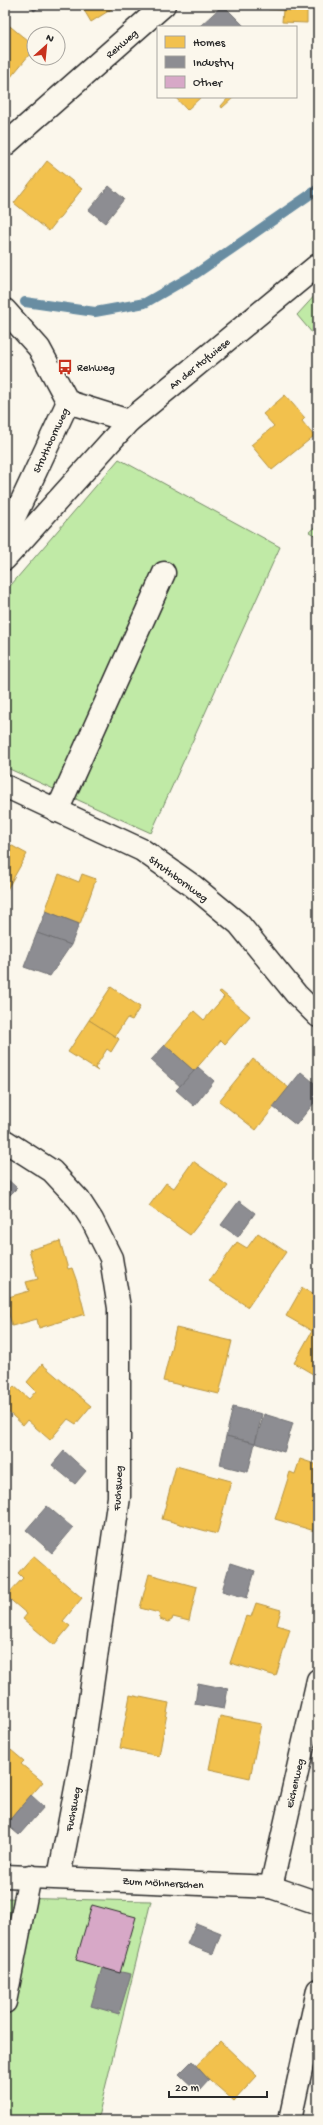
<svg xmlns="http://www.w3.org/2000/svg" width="323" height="2125" viewBox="0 0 323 2125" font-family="'Gochi Hand',sans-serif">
	<rect width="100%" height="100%" fill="#fbf7ec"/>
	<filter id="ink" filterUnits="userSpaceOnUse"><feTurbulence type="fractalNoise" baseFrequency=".025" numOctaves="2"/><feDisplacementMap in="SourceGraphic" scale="8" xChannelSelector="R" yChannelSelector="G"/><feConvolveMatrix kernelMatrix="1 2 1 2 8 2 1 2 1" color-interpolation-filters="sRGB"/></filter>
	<g filter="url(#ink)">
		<g fill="#c0eaa6" stroke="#768a68">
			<path d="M 318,292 L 318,340 L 297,315 Z"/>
			<path d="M 119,459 L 280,547 L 151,833 L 5,767 L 5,592 Z"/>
			<path d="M 318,524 L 318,537 L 309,532 Z"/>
			<path d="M 5,1898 L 151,1901 L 98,2117 L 113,2120 L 5,2120 Z"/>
		</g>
		<g fill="#f2c14e" stroke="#b69444">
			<path d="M 81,5 L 118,5 L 91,22 Z"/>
			<path d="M 269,5 L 307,5 L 307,23 L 282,22 L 283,10 L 268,9 Z"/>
			<path d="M 5,22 L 34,46 L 34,49 L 5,84 Z"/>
			<path d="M 175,97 L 201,97 L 187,110 Z"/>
			<path d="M 227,97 L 234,97 L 222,108 L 221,106 L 228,98 Z"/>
			<path d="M 47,161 L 82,189 L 49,231 L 14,203 Z"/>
			<path d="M 285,395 L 305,418 L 302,421 L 314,436 L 272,470 L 251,445 L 274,426 L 263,414 Z"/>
			<path d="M 5,842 L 27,854 L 5,893 Z"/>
			<path d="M 59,874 L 79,882 L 82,874 L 96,879 L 80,924 L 45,911 Z"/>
			<path d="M 111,987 L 140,1007 L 132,1020 L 127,1018 L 115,1036 L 119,1039 L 89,1020 Z"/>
			<path d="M 221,991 L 250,1016 L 225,1044 L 221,1040 L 194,1071 L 165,1045 L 194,1011 L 204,1020 L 224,997 L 219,992 Z"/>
			<path d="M 89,1020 L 119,1039 L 111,1052 L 107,1049 L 95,1068 L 98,1071 L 68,1052 Z"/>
			<path d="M 253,1059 L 289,1088 L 256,1130 L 219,1101 Z"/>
			<path d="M 193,1161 L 228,1186 L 190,1235 L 149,1206 L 166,1183 L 174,1188 Z"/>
			<path d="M 258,1233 L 286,1252 L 248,1307 L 209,1281 L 237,1242 L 247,1248 Z"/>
			<path d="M 60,1241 L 68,1269 L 72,1268 L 77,1282 L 85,1314 L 39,1328 L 37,1319 L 12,1326 L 5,1298 L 29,1291 L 26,1282 L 38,1279 L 29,1250 Z"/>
			<path d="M 302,1288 L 318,1297 L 318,1377 L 294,1363 L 312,1331 L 286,1316 Z"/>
			<path d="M 176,1328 L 232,1341 L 219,1394 L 163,1381 Z"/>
			<path d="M 42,1364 L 91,1406 L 76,1424 L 68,1419 L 50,1440 L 27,1420 L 23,1425 L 5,1409 L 5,1396 L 14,1386 L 29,1399 L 36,1391 L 27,1382 Z"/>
			<path d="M 300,1459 L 318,1465 L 318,1532 L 275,1519 L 290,1472 L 295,1474 Z"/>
			<path d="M 176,1466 L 231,1481 L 217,1534 L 162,1519 Z"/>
			<path d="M 33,1556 L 82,1598 L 63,1621 L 70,1626 L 54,1645 L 23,1619 L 27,1614 L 6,1596 L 23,1578 L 18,1573 Z"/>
			<path d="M 149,1574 L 197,1587 L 189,1621 L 173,1617 L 172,1620 L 168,1622 L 160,1619 L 159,1613 L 140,1608 Z"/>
			<path d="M 256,1603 L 281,1610 L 277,1625 L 290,1629 L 276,1676 L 230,1663 L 246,1616 L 251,1617 Z"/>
			<path d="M 130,1695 L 169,1703 L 159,1756 L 120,1748 Z"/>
			<path d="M 220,1716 L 261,1724 L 250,1778 L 209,1769 Z"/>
			<path d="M 11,1750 L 24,1761 L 21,1764 L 43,1782 L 6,1824 L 5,1757 Z"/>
			<path d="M 220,2041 L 257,2076 L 234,2101 L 195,2067 Z"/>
		</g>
		<g fill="#8d8d92" stroke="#707073">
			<path d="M 30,5 L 42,5 L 34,11 Z"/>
			<path d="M 223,5 L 244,26 L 201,27 L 200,26 Z"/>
			<path d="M 109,186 L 124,199 L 105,223 L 89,210 Z"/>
			<path d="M 46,911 L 79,924 L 71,945 L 37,933 Z"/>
			<path d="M 37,933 L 71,945 L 50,976 L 24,967 Z"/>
			<path d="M 165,1045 L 194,1071 L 181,1087 L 151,1060 Z"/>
			<path d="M 198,1067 L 214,1081 L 194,1106 L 176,1090 Z"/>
			<path d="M 301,1072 L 318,1086 L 318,1098 L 296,1125 L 273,1107 Z"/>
			<path d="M 5,1177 L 17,1188 L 5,1200 Z"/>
			<path d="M 239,1201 L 255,1213 L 238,1237 L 221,1225 Z"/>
			<path d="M 233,1407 L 262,1414 L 255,1443 L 226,1436 Z"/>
			<path d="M 264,1414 L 293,1423 L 284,1452 L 255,1443 Z"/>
			<path d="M 226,1436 L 255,1443 L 248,1472 L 220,1465 Z"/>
			<path d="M 64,1451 L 86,1471 L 75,1484 L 52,1465 Z"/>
			<path d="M 47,1506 L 73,1528 L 52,1553 L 26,1530 Z"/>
			<path d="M 230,1563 L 255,1571 L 247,1598 L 222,1591 Z"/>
			<path d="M 198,1683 L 228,1689 L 224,1709 L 195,1704 Z"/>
			<path d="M 31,1795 L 44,1807 L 19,1835 L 6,1824 Z"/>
			<path d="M 196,1923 L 221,1933 L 213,1954 L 187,1944 Z"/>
			<path d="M 102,1968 L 131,1974 L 119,2014 L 91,2006 Z"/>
			<path d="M 192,2061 L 209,2080 L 198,2092 L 179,2074 Z"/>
		</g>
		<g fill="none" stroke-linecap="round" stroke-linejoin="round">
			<path stroke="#698da2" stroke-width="10" d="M 25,302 L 95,312 L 145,303 L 197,273 L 318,189"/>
		</g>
		<path fill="#d7a8c7" stroke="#2b2b2b" d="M 92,1905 L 136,1917 L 120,1973 L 76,1960 Z"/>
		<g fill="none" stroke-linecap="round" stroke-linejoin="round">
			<defs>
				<g id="street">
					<path d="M 5,145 L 164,5"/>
					<path d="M 5,310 L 39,348 L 68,402"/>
					<path d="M 68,402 L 129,421 L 318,265"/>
					<path d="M 5,537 L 68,402"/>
					<path d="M 5,559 L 129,421"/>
					<path d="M 5,786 L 142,850 L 193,886 L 239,924 L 296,994 L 318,1016"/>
					<path d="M 57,811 L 164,573"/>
					<path d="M 5,1141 L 52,1171 L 79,1200 L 92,1220 L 111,1258 L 119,1308 L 119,1497 L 81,1762 L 59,1877"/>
					<path d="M 5,1876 L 271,1887 L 318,1903"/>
					<path d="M 271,1887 L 318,1680"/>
					<path d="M 5,2002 L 30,1876"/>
					<path d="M 290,2120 L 318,1990"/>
				</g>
			</defs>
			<use href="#street" stroke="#2b2b2b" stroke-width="25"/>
			<use href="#street" stroke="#fbf7ec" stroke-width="22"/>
		</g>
	</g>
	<defs>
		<symbol id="bus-bare" viewBox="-9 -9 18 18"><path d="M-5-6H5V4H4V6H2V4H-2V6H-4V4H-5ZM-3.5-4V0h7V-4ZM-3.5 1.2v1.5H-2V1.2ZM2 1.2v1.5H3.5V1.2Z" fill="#c8321e" stroke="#fbf7ec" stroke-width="2.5" paint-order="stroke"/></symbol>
	</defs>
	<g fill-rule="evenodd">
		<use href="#bus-bare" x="54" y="356" width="22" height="22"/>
	</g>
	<g text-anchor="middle" stroke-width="4" stroke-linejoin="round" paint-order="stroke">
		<g font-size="11" fill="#2b2b2b" stroke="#fbf7ec">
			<text transform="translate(121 43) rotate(-41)" y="4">Rehweg</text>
			<text transform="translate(199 363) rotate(-39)" y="4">An der Hofwiese</text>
			<text transform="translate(50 440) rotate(-65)" y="4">Struthbornweg</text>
			<text transform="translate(179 878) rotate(36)" y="4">Struthbornweg</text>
			<text transform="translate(117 1488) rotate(-87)" y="4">Fuchsweg</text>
			<text transform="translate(294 1783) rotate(-77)" y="4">Eichenweg</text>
			<text transform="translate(72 1809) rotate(-79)" y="4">Fuchsweg</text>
			<text transform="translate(163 1882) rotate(3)" y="4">Zum Möhnerschen</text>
		</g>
		<g font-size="11" fill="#2b2b2b" stroke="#fbf7ec" text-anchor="start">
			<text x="77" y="371">Rehweg</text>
		</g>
	</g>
	<rect width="323" height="2125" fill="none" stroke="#fbf7ec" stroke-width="20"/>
	<rect x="10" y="10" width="303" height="2105" fill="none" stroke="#2b2b2b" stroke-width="1.5" filter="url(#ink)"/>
	<rect x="157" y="26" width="140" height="72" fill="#fbf7ec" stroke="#a8a59f"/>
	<rect x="165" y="36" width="20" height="12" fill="#f2c14e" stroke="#a8a59f"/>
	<text x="193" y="46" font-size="12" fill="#2b2b2b">Homes</text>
	<rect x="165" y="56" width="20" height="12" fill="#8d8d92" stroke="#a8a59f"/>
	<text x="193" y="66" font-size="12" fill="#2b2b2b">Industry</text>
	<rect x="165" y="76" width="20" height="12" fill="#d7a8c7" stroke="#a8a59f"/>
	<text x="193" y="86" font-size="12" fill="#2b2b2b">Other</text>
	<g transform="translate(46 46) rotate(27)"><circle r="19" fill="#fbf7ec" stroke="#a8a59f"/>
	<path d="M0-3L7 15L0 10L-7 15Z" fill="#c8321e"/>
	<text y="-6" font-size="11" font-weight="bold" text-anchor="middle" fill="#2b2b2b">N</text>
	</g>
	<path d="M169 2091v6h98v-6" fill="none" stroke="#2b2b2b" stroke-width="2"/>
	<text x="175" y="2091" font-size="12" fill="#2b2b2b" stroke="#fbf7ec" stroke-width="3" paint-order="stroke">20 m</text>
</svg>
